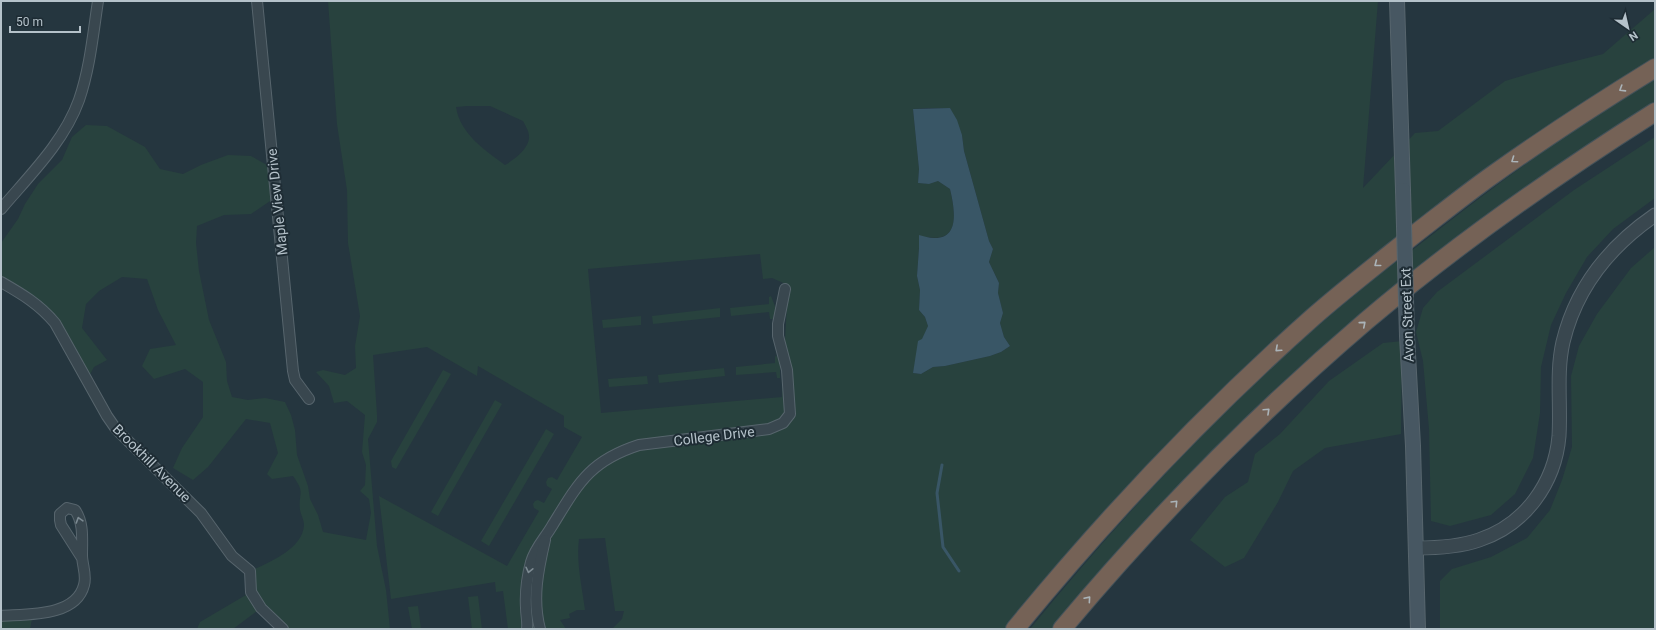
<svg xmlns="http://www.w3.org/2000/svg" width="1656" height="630" viewBox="0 0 1656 630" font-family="Roboto,sans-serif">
	<rect width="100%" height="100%" fill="#25363f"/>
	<g fill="#28423e" fill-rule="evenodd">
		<path d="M 328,1 L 1378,1 L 1363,188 L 1415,133 L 1438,131 L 1505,81 L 1552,67 L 1603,54 L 1655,9 L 1655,68 L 1561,127 L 1313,317 L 1015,629 L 612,629 L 622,619 L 624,611 L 615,611 L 605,538 L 579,539 C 576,562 582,587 585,610 L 577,610 L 569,614 L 570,618 L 560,620 L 566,629 L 508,629 L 503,591 L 496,592 L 495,582 L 391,599 L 379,496 L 507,566 L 539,511 L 534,508 L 533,504 L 535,501 L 538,500 L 544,503 L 552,489 L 547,486 L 546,482 L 548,478 L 552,477 L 557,480 L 582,437 L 564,427 L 564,416 L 478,366 L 477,376 L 427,347 L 373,355 L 377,415 L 377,422 L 368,439 L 377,546 L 386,590 L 390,629 L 283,629 L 261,608 L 233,629 L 197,629 L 200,622 L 251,592 L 250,571 C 268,563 303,549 304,525 C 304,520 301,515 300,510 C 298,492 306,494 293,476 L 272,479 L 267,474 L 278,453 L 270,423 L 246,419 L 208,467 L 193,480 L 173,468 L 182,448 L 203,417 L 203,382 L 185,369 L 154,379 L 142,366 L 150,349 L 176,345 L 158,310 L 147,279 L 122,277 L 99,291 L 86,304 L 82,328 L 107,360 L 94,367 L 87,380 L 55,323 L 1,282 L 1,243 L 18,219 L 25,204 L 38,184 L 62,160 L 72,137 L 86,125 L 107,126 L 145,147 L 160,169 L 183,174 L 201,165 L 228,155 L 251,156 L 274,169 L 276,197 L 251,214 L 224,215 L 197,226 L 196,243 L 199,271 L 209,320 L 226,362 L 227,381 L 232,397 L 248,400 L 265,398 L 285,402 L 291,415 L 295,430 L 297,455 L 308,486 L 310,499 L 318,515 L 323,532 L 366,540 L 371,513 L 369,499 L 360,491 L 365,485 L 366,465 L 362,452 L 365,415 L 347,401 L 334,403 L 329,386 L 316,372 L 323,370 L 345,375 L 356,368 L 355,346 L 360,316 L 348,243 L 347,190 L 337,124 ZM 467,106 L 490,106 L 523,121 C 525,125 529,131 529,136 C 530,148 514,160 505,165 C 486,151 460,134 456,107 ZM 927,108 L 950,108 L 962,135 L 964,151 L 989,241 L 993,249 L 989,262 L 999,283 L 998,293 L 1003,313 L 1000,323 L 1004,337 L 1010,346 L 1001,352 L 990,356 L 945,366 L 933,367 L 921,374 L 913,373 L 917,354 L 928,326 L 925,317 L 919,310 L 920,290 L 917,276 L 919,248 L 927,237 C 961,243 955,211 950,189 L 938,181 L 929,184 L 918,183 L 919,169 L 913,109 ZM 760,254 L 763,279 L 772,278 L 788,285 L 782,397 L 601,413 L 588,269 Z"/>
		<path d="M 1655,79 L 1655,108 L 1399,288 L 1060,629 L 1030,629 C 1129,508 1237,391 1358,292 C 1380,273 1405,256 1428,238 C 1500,181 1575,126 1655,79 Z"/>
		<path d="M 1655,137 L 1655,198 L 1613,229 L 1587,257 L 1566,293 L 1551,325 L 1541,367 L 1540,413 L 1533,458 L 1515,494 L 1491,515 L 1450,526 L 1431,521 L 1429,429 L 1423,361 L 1416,332 L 1423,308 L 1437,292 L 1574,190 Z"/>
		<path d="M 1655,247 L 1655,629 L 1440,629 L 1440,581 L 1452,569 L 1491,557 L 1527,538 L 1550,510 L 1562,480 L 1572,447 L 1571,376 L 1579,346 L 1597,314 L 1631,268 Z"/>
		<path d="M 771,296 L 776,309 L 773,319 L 770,319 L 769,312 L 731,316 L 730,308 L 769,304 L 769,297 Z"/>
		<path d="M 720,308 L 720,317 L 653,324 L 652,316 Z"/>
		<path d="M 641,316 L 641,325 L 603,328 L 602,320 Z"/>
		<path d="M 1402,341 L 1401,434 L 1325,448 L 1293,471 L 1278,502 L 1244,558 L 1225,567 L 1190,540 L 1225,497 L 1248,482 L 1255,454 L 1280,434 L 1329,381 L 1383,343 Z"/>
		<path d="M 776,355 L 780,362 L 780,378 L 777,378 L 776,372 L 736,375 L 736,367 L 775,363 L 775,357 Z"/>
		<path d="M 724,368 L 725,376 L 659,383 L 658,375 Z"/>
		<path d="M 443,370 L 451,374 L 396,469 L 392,467 L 391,461 Z"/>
		<path d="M 647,376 L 648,384 L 609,387 L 608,379 Z"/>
		<path d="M 495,400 L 502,404 L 438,516 L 431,512 Z"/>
		<path d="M 546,429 L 554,434 L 489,546 L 481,541 Z"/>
		<path d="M 478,596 L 482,629 L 472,629 L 468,597 Z"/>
		<path d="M 418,606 L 421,629 L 412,629 L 408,607 Z"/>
		<path d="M 33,614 L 30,629 L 1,629 L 1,617 Z"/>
	</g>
	<path fill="#395666" d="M 950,108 L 957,120 L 962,135 L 964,151 L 989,241 L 993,249 L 989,262 L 999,283 L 998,293 L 1003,313 L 1000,323 L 1004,337 L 1010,346 L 1001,352 L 990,356 L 945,366 L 933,367 L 921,374 L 913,373 L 918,341 L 922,339 L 928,326 L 925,317 L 919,310 L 920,290 L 917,276 L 919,248 L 919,235 C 924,236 929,238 934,238 C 961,239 954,206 950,189 L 938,181 L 929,184 L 918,183 L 919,169 L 913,109 Z"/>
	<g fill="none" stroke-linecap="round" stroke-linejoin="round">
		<path stroke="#395666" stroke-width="3" d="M 942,465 L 937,493 L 943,547 L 959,571"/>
		<defs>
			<g id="minor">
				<path d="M 257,1 L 293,371 L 295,380 L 309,399"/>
				<path d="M 1,209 C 29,176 64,142 79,100 C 90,68 93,34 98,1"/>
				<path d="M 1,282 C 22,294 39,304 55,323 L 107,416 L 116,429 L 201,513 L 232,556 L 250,571 L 251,592 L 261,608 L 283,629"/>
				<path d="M 1,616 C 27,614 76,617 84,585 C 87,575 82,565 82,555 C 82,539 84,523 75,510 L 67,508 L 60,514 L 60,520 L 61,525 L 82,558"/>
				<path d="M 527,629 C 528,622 526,615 526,608 C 525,592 527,577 531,562 C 535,548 545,538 552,526 C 578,484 589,461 639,445 L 769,429 L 783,423 L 790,414 L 787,370 L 778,336 L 778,324 L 785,289"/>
				<path d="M 540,629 C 532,599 538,570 545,540"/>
			</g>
			<path id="tertiary" d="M 1416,548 C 1437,548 1459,547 1479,540 C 1525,525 1555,483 1559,436 C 1561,404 1556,373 1563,342 C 1576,288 1610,246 1655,215"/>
			<g id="secondary">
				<path d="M 1397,1 L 1403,190"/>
				<path d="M 1407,336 L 1413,446 L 1418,629"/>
			</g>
			<g id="motorway">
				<path d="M 1015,629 C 1106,518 1204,414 1312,318 C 1345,289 1380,262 1415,234 C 1441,214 1467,193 1494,174 C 1546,137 1600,102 1655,68"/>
				<path d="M 1062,629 C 1155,518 1256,415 1366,321 C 1457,244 1554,176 1655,112"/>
			</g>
		</defs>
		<use href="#minor" stroke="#57656d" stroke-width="12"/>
		<use href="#tertiary" stroke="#57656d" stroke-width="15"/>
		<use href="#secondary" stroke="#57656d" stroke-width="16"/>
		<use href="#motorway" stroke="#44525a" stroke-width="20"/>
		<use href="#minor" stroke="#39474f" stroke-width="10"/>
		<use href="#tertiary" stroke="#39474f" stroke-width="13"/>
		<use href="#secondary" stroke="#475762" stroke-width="14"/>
		<use href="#motorway" stroke="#756256" stroke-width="18"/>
		<defs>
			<path id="secondary-bridge" d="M 1403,190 L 1407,336"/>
		</defs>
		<use href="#secondary-bridge" stroke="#57656d" stroke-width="16" stroke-linecap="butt"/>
		<use href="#secondary-bridge" stroke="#475762" stroke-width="14"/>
	</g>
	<defs><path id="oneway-chevron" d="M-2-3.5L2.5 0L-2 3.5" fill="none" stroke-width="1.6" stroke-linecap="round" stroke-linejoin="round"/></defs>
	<g stroke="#abb4b9">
		<use href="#oneway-chevron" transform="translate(1622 89) rotate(148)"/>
		<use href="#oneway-chevron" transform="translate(1514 160) rotate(145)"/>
		<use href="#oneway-chevron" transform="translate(1377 264) rotate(142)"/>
		<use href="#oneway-chevron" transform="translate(1363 324) rotate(-41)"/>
		<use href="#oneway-chevron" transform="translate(1278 349) rotate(138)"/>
		<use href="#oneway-chevron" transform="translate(1267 411) rotate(-43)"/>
		<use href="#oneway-chevron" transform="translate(1175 503) rotate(-46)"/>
		<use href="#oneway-chevron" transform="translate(1088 599) rotate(-49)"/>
	</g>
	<g stroke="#7d8b93">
		<use href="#oneway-chevron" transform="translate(79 520) rotate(-107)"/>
		<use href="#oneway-chevron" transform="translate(529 570) rotate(103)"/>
	</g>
	<g text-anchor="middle" stroke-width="4" stroke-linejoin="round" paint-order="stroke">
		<g font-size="14" fill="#b5c2ca" stroke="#1e2c34">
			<text transform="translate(277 202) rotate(-96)" y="5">Maple View Drive</text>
			<text transform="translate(1407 315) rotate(-92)" y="5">Avon Street Ext</text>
			<text transform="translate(714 436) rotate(-7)" y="5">College Drive</text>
			<text transform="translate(152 463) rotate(45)" y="5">Brookhill Avenue</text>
		</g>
	</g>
	<rect width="1656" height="630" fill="none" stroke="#b5c2ca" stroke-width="4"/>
	<g transform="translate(1628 28) rotate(146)" stroke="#1e2c34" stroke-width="3" paint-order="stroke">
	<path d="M0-3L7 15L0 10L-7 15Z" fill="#b5c2ca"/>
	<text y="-6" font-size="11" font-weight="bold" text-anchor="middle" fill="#b5c2ca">N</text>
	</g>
	<path d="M10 26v6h70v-6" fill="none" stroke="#b5c2ca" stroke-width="2"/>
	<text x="16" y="26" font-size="12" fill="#b5c2ca" stroke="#1e2c34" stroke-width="3" paint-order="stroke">50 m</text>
</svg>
